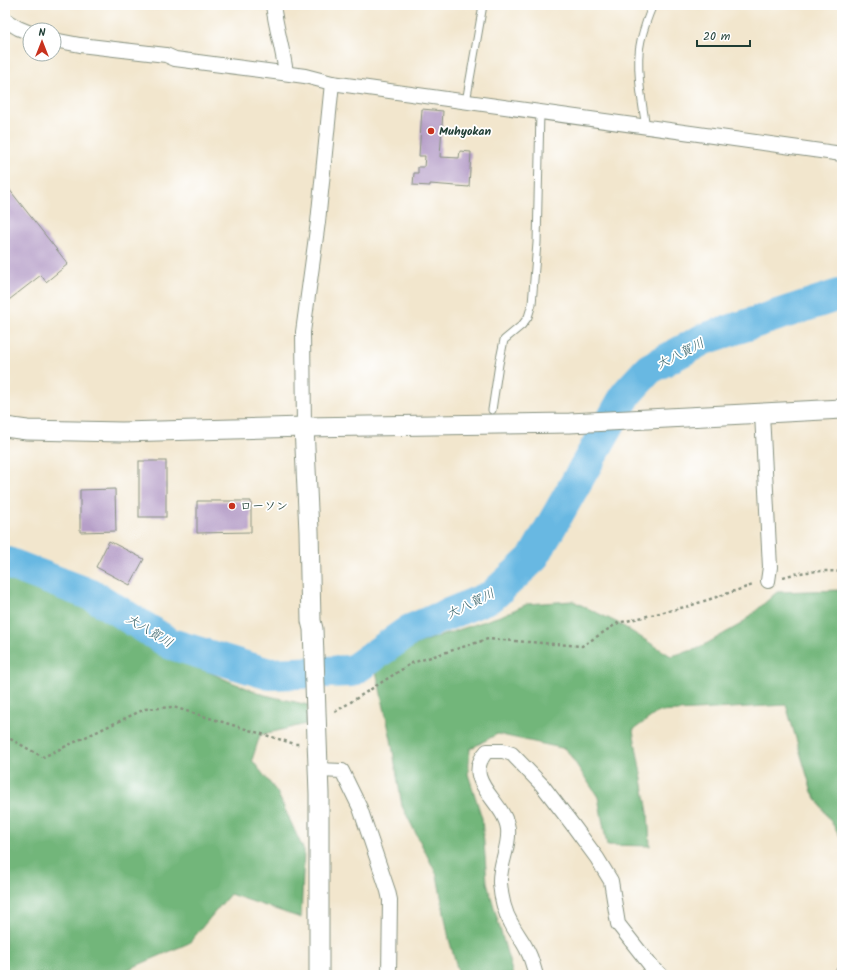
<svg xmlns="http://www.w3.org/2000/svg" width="847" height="980" viewBox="0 0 847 980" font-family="Kalam,'Klee One',sans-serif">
	<rect width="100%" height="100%" fill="#fff"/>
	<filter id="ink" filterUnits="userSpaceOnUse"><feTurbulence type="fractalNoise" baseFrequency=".025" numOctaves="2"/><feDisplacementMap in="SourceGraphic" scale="8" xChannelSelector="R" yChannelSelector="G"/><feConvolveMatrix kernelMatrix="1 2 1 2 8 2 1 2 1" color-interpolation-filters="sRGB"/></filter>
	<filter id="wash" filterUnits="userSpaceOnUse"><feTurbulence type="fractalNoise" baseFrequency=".012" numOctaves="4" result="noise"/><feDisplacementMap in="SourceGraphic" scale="16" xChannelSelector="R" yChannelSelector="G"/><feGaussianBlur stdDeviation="0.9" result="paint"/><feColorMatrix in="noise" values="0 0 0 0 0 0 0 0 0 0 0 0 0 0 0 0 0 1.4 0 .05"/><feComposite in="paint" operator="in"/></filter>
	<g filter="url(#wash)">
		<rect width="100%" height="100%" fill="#f2e6cd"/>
		<g fill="#72b67a" stroke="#487a57">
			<path d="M 5,578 L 92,607 L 165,652 L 231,682 L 265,695 L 308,705 L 306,724 L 260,735 L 252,760 L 277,792 L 304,851 L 301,918 L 230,894 L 189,943 L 115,975 L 5,975 Z"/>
			<path d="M 842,590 L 842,839 L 812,792 L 786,705 L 658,712 L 633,730 L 648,812 L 650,846 L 607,845 L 598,797 L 566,749 L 497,734 L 470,749 L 468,774 L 482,818 L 487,882 L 513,975 L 459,975 L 449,939 L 437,875 L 402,806 L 391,739 L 376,671 L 419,643 L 503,615 L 527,604 L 573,601 L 618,623 L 671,656 L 697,649 L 741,624 L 777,592 Z"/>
		</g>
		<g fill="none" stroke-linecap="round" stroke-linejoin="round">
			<path stroke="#67b8e2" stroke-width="32" d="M 5,562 L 94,596 L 171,644 L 269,674 L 352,671 L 410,630 L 492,596 L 533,558 L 627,393 L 649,369 L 704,339 L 842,294"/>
		</g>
		<g id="blocks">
			<g fill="#b69fc8">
				<path d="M 422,109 L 443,111 L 440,157 L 459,158 L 460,151 L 471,152 L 469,187 L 430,184 L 430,186 L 413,185 L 414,173 L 418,173 L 418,167 L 424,167 L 425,156 L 419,156 Z"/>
				<path d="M 5,184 L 68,264 L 46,282 L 41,275 L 5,303 Z"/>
				<rect x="139" y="461" width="27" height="56"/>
				<path d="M 115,489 L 116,531 L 80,532 L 80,490 Z"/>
				<path d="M 197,501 L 251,501 L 251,532 L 197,533 Z"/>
				<path d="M 109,541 L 144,559 L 130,585 L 96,567 Z"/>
			</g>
		</g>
	</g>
	<g filter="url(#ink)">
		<use href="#blocks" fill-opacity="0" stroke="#889280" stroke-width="1"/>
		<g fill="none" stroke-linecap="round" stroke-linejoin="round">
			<defs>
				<g id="lane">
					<path d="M 466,102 L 483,5"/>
					<path d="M 646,127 C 642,103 635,64 641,40 C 644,28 648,16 653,5"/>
					<path d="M 492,410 L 499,364 L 504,340 L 522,325 L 528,317 L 532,304 L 537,243 L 540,112"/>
					<path d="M 644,975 L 651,966"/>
					<path d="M 836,975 L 842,969"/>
				</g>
				<g id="street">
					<path d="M 273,5 C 276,28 283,50 286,73"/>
					<path d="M 5,20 L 18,28 L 30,33"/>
					<path d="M 54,40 L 80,45 L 166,55 L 175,59 L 305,76 L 332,83 L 842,154"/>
					<path d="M 762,414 L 770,567 L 768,581"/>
					<path d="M 304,427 L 303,332 L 318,222 L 332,83"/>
					<path d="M 319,770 L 342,771 L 360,808 L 388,891 L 390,900 L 389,975"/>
					<path d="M 536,975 C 533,967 532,959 528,952 C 524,942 516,933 511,923 C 504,911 501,896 500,883 C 499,864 510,847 508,829 C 505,801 460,781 487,751 L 503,751 L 512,754 L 542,785 L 572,824 L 597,858 L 611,881 L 618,924 L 651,966 L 661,975"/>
				</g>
				<g id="secondary">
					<path d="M 5,427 L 27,430 L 122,432 L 304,427 L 570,423 L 842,409"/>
					<path d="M 304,427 L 309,531 L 311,621 L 313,629 L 319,794 L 319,975"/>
				</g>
			</defs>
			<use href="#lane" stroke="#889280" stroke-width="9"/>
			<use href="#street" stroke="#889280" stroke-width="16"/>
			<use href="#secondary" stroke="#889280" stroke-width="21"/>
			<g stroke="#889280" stroke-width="2.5" stroke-dasharray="3 3" stroke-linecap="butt">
				<path d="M 783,577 C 803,571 822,570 842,572"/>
				<path d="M 335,712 L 412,663 L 488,639 L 582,646 L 618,623 L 689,606 L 753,585"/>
				<path d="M 5,736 L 43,757 L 145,709 L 173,707 L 295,744 L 299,744"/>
			</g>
			<use href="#lane" stroke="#fff" stroke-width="7"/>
			<use href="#street" stroke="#fff" stroke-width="14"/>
			<use href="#secondary" stroke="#fff" stroke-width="19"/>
		</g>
	</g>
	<g fill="#c8321e" stroke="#fff" stroke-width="1.5">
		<circle cx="431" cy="131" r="4"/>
		<circle cx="232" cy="506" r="4"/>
	</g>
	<g text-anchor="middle" stroke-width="3.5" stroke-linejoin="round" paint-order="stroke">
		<g font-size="12" font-weight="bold" fill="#1f3d34" stroke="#fff" text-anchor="start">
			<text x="439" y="135">Muhyokan</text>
			<text x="240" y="510">ローソン</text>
		</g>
		<g font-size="13" font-style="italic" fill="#356268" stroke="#fff">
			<text transform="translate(680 353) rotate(-27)" y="5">大八賀川</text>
			<text transform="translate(470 603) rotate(-26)" y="5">大八賀川</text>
			<text transform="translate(150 630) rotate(31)" y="5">大八賀川</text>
		</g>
	</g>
	<rect width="847" height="980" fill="none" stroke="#fff" stroke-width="20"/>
	<g transform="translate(42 42)"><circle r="19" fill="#ffffff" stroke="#a5b1ae"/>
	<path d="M0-3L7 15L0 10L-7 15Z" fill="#c8321e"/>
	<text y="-6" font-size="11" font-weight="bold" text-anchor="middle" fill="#1f3d34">N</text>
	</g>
	<path d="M697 40v6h53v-6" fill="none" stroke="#1f3d34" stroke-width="2"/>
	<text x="703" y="40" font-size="12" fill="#1f3d34" stroke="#ffffff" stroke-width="3" paint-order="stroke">20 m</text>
</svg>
